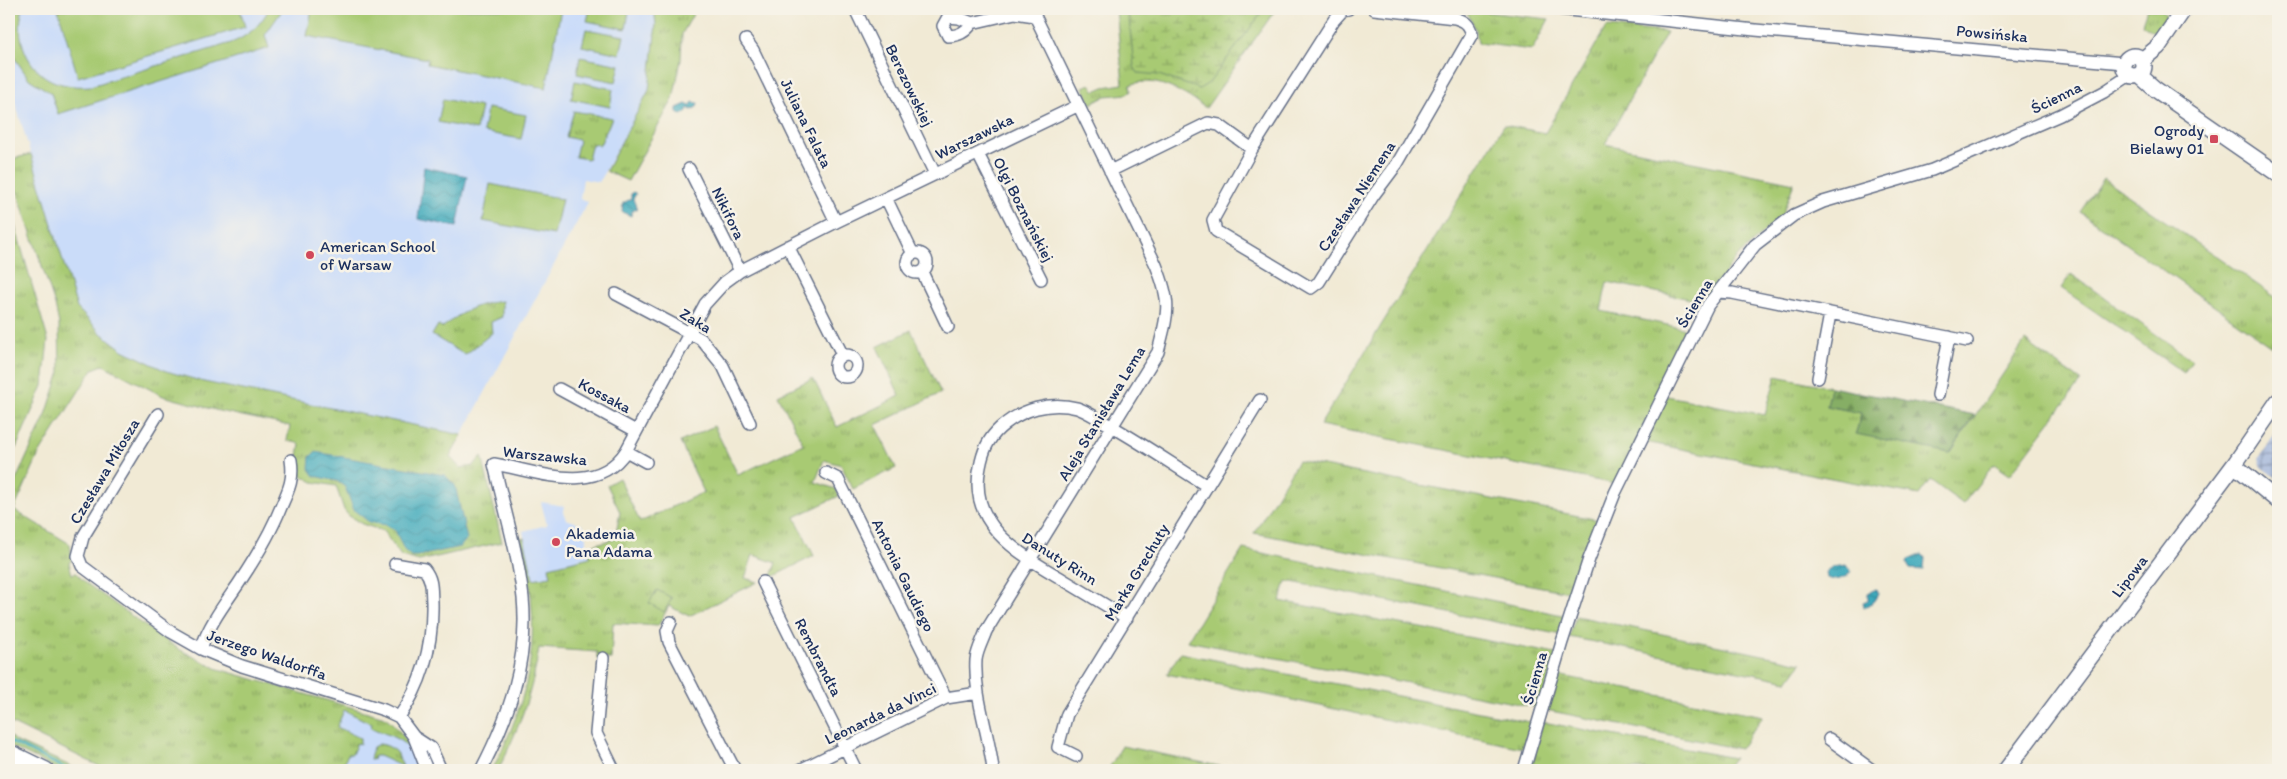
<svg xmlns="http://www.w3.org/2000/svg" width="2287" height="779" viewBox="0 0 2287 779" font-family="Itim,sans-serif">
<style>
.built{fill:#cadcf9}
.industrial{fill:url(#industrial-grid)}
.grass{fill:url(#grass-tufts);stroke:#627c68}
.forest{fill:url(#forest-firs);stroke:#506e62}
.wetland{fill:url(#wetland-marsh);stroke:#627c68}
.pitch{fill:#a8ca73;stroke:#627c68}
.water{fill:url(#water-waves);stroke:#2c6c8c}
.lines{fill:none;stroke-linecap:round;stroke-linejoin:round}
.stream{stroke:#3ca9bb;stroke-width:3}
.street-casing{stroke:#667088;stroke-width:14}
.secondary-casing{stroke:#667088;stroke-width:18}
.street{stroke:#fff;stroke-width:11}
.secondary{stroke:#fff;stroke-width:15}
.poi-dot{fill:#d1495b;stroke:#f7f3e8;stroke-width:2}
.labels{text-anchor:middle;stroke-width:5;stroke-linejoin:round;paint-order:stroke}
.street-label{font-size:16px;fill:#1b2f5e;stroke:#f7f3e8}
.poi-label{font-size:16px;fill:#1b2f5e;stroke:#f7f3e8;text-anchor:start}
</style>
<defs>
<pattern id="industrial-grid" width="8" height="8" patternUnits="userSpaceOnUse" patternTransform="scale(1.25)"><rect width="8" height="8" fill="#b7c5de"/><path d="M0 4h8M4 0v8" fill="none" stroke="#94a0b7"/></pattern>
<pattern id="grass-tufts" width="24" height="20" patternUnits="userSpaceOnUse" patternTransform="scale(1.25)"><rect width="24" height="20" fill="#a8ca73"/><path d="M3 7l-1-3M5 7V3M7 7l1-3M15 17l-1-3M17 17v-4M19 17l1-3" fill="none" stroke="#88a462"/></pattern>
<pattern id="forest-firs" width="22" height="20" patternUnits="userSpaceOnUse" patternTransform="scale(1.25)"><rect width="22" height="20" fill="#86ae65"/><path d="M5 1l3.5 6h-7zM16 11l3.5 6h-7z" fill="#6d8e56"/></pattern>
<pattern id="wetland-marsh" width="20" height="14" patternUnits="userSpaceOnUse" patternTransform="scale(1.25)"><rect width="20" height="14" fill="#a8ca73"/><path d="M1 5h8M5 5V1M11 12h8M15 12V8" fill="none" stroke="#88a462"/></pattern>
<pattern id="water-waves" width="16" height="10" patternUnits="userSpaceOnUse" patternTransform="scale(1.25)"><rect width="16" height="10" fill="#3ca9bb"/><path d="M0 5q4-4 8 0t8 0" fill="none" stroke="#328a9b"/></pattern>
</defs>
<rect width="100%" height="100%" fill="#f7f3e8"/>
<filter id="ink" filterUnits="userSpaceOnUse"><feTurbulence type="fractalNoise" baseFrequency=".02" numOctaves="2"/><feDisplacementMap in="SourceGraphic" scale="10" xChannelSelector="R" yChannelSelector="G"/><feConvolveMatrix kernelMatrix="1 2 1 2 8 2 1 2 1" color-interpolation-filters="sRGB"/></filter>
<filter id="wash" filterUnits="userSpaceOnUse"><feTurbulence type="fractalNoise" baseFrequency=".0096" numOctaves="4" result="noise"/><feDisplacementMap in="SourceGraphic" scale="20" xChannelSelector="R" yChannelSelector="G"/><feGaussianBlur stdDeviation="1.12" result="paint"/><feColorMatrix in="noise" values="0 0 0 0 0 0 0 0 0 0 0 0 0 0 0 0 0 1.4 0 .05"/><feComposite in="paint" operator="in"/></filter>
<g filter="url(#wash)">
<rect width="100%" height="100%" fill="#f1ead5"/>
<path class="built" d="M9,9H654L656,24L649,90L599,182L583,179L580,198L588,202L462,435L204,382L166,371L139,359L123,350L102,334L77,308L9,82Z
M541,502L564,506L563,512L566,519L583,525L590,557L549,567L551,576L533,579L523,531L547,525Z
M344,710L385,717L396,727L412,748L421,770H333L348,732L337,727Z"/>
<path class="industrial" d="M2278,429V479L2262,467L2259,459Z"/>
<path class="grass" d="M654,9H696L682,34L681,60L673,99L628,181L606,171L649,90L656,24Z
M1116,9H1276L1206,108C1186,95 1156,74 1130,85L1131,91L1127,94L1106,96L1091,104L1083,87L1090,84L1095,91L1104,87L1123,84Z
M2147,9H2160L2169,17L2158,32H2154L2142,24Z
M1466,10L1549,19L1532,50L1478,43L1476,30Z
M1606,27L1667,32L1605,144L1794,183L1782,215L1735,259L1705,302L1607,282L1601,311L1691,330L1615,484L1320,425L1504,125L1545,133Z
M574,111L612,118L600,145L592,144L588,159L575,157L579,140L566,137Z
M31,154L77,308L102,334L123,350L166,371L204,382L462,435L450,457L460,468L473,466L482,456L502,542L419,561L401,556L383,531L362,524L349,516L344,510L336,486L313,482L301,475L298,456L300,444L287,440L290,426L219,411L163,396L103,365L93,369L39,454L14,510L70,544L72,559L69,563L72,574L76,573L86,583L158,635L182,651L218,669L385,717C403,731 413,750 421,770C414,766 414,757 410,750C402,738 383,733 371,728L372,724L344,710L337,727L360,738V744L357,743L352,754H348L341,770H107L9,722V495L46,415L60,372L59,324L55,305L9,167V160Z
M2103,178L2278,299V351L2080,212Z
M9,205L48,340L43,386L9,464Z
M2071,274L2192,360L2184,373L2061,288Z
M502,301V317L491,322L492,333L465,355L432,335L438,325L442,328C463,311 475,304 502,301Z
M911,330L941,393L875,425L896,468L853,489L841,465L824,460L815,482L836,489L839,496L795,517L814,556L770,578L776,563L753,555L745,578L758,582L689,616L669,606L658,626L613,623L611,659H597V652L539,648C533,692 518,731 498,770H492C535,688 542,628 521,538H524L533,579L551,576L549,567L590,557L588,546L615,539L620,512L607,485L619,478L640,522L704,492L680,442L714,426L738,475L803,444L778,395L813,378L837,427L900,396L877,347Z
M2025,341L2081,381L2010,475L1994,464L1963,504L1930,480L1919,495L1645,442L1667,396L1765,415L1776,376L1831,387L1827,406L1861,413L1856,433L1950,453Z
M1298,461L1599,520L1574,593L1254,533Z
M1243,549L1567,616L1562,635L1286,581L1280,601L1556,654L1540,708L1187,641Z
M1576,616L1801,663L1788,681L1569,637Z
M1180,653L1535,723L1527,749L1167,674Z
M1557,675L1763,716L1740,749L1546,710Z
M1543,722L1734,758L1725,770H1542L1530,768Z
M9,735L15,741L79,770H59L9,746Z
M379,744C396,746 399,756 404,770H402L401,766L379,756H374L373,760L370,759L373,747Z
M1122,746L1238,770H1108Z"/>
<path class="forest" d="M1831,387L1975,415L1950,453L1856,434L1861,413L1827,406Z"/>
<path class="wetland" d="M1128,9H1260V15L1209,83L1199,89L1159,75L1138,73L1134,67Z"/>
<path class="pitch" d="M10,9H23C14,36 27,71 55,82C67,86 78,87 91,86L231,43C248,36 260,26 269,9H283L265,35L269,48L58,114L51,93L29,79L14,57L9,37Z
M58,9H240L245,27L78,77Z
M312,9H561L546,88L427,64L428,59L307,36Z
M590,9H617L629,11L626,29L587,21Z
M586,29L624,36L620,54L582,46Z
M580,57L620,65L616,82L577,74Z
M575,81L613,89L610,107L571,99Z
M443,99L481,107L476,130L438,122Z
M487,108L526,115L521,139L483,132Z
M490,184L562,199L554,235L483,221Z
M657,590L672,598L664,612L649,603Z"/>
<path class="water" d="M693,102L698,103L697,107L691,110L688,108L686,113L681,115L677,112V108L686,104L690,106Z
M424,167L467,176L457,227L418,219Z
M634,192L636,194L633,199L637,209L632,211L631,216L622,212L623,203L631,199V194Z
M315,452L445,475L455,485L467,539L460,547L418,556H411L404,550L395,530L386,525L369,522L354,510L345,487L337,481L315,476L309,468L310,457Z
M1922,554L1925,558L1924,570L1910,569L1907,564L1908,560Z
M1846,565L1851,571C1847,578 1835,582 1827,578L1826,571L1832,567Z
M1876,589L1878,594C1876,599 1869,608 1864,607L1863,602L1868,600V593Z"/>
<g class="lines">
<path class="stream" d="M9,741L69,770"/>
</g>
</g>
<g filter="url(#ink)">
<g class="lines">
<g class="street-casing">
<path id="street" d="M855,9L935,174
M1348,9L1343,10L1334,20L1252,149L1213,220L1216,231L1311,288L1319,282L1373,196L1397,164L1472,34C1469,24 1465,21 1455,18L1374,9
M1559,9L1755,30L2124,63
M972,23C966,32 959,36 948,36L943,26L948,17L959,18L972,23L1015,13L1035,16
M746,40L753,50L836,222
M978,154L1041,279
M689,169L740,271
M1110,171L1208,123L1219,125L1252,149
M886,198L913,254
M788,246L843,356
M907 263a10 10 0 1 1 20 0a10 10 0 1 1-20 0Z
M922,272L948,327
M1718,292L1732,293L1967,341
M616,294L701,339L723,366L750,423
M835 366a11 11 0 1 1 22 0a11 11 0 1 1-22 0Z
M1818,378L1830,314
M559,389L636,431
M1938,395L1949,337
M158,414L83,537L78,556L82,566L171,632L201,649L242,666L384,710L399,717L414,737L431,748L441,770
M626,451L646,462
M826,473L838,479L946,698
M395,564L424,569C433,580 431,589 432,602C433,644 423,683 399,717
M763,582L856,770
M1127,618C1105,605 1084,592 1062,579C1020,554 967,525 980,467C983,451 988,439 1000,428C1021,409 1050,401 1077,408C1087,411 1096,418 1104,422C1139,441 1173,465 1207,486
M671,622L667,631L669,642L735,770
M201,649C209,624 224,605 239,583C255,559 270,535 281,507C289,489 294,479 291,460
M603,658L596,733L614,770
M414,737L427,770
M1829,739L1872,770
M1076,756L1058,747L1067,714L1260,400
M481,770C509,716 529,660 523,598C518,553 504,508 494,464C538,471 596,497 626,451L705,304L725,282L740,271L836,222L1077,106
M800,770L946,698L978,693
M993,770C989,733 974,697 976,660C977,650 983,640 986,631L1158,352C1168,312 1172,305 1156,265L1035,16L1036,9
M1524,770L1562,642L1589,559L1615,493L1708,305L1755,245L1794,215L1823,202L1932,170L2060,115L2104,92L2130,75"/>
</g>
<g class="secondary-casing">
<path id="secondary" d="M2124 66a10 10 0 1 1 20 0a10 10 0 1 1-20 0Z
M2142,60L2158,47L2184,9
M2139,75L2155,89L2278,174
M2234,465L2278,501
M9,752L46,770
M9,768L14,770
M2006,770L2234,465L2278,401"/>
</g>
<use href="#street" class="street"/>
<use href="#secondary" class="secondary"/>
</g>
</g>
<g class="poi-dot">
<rect x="2209" y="134" width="10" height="10" rx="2.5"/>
<circle cx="310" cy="255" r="5"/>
<circle cx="556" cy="542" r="5"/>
</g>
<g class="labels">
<g class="street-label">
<text transform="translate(1992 33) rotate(5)" y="6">Powsińska</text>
<text transform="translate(910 85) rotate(64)" y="6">Berezowskiej</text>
<text transform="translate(2056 97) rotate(-26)" y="6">Ścienna</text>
<text transform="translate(807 123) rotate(64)" y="6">Juliana Falata</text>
<text transform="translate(974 136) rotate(-26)" y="6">Warszawska</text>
<text transform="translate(1356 196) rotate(-57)" y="6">Czesława Niemena</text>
<text transform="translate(1024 209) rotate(63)" y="6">Olgi Boznańskiej</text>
<text transform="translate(729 213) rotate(64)" y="6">Nikifora</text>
<text transform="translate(1694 303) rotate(-59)" y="6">Ścienna</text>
<text transform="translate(696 320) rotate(31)" y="6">Zaka</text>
<text transform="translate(605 395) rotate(28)" y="6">Kossaka</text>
<text transform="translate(1101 413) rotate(-59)" y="6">Aleja Stanisława Lema</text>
<text transform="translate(545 455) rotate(6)" y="6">Warszawska</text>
<text transform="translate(104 471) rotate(-59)" y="6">Czesława Miłosza</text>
<text transform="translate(1060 558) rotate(32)" y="6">Danuty Rinn</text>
<text transform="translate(1136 572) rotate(-59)" y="6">Marka Grechuty</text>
<text transform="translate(904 575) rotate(64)" y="6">Antonia Gaudiego</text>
<text transform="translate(2129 576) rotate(-53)" y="6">Lipowa</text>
<text transform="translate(267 654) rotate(19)" y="6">Jerzego Waldorffa</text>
<text transform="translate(819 657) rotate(63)" y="6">Rembrandta</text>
<text transform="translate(1534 678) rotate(-74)" y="6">Ścienna</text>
<text transform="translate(880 713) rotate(-26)" y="6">Leonarda da Vinci</text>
</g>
<g class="poi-label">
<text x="2204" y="136" text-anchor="end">Ogrody<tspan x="2204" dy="18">Bielawy 01</tspan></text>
<text x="320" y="252">American School<tspan x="320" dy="18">of Warsaw</tspan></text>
<text x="566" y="539">Akademia<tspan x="566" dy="18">Pana Adama</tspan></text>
</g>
</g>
<rect width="2287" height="779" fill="none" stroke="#f7f3e8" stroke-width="30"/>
</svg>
